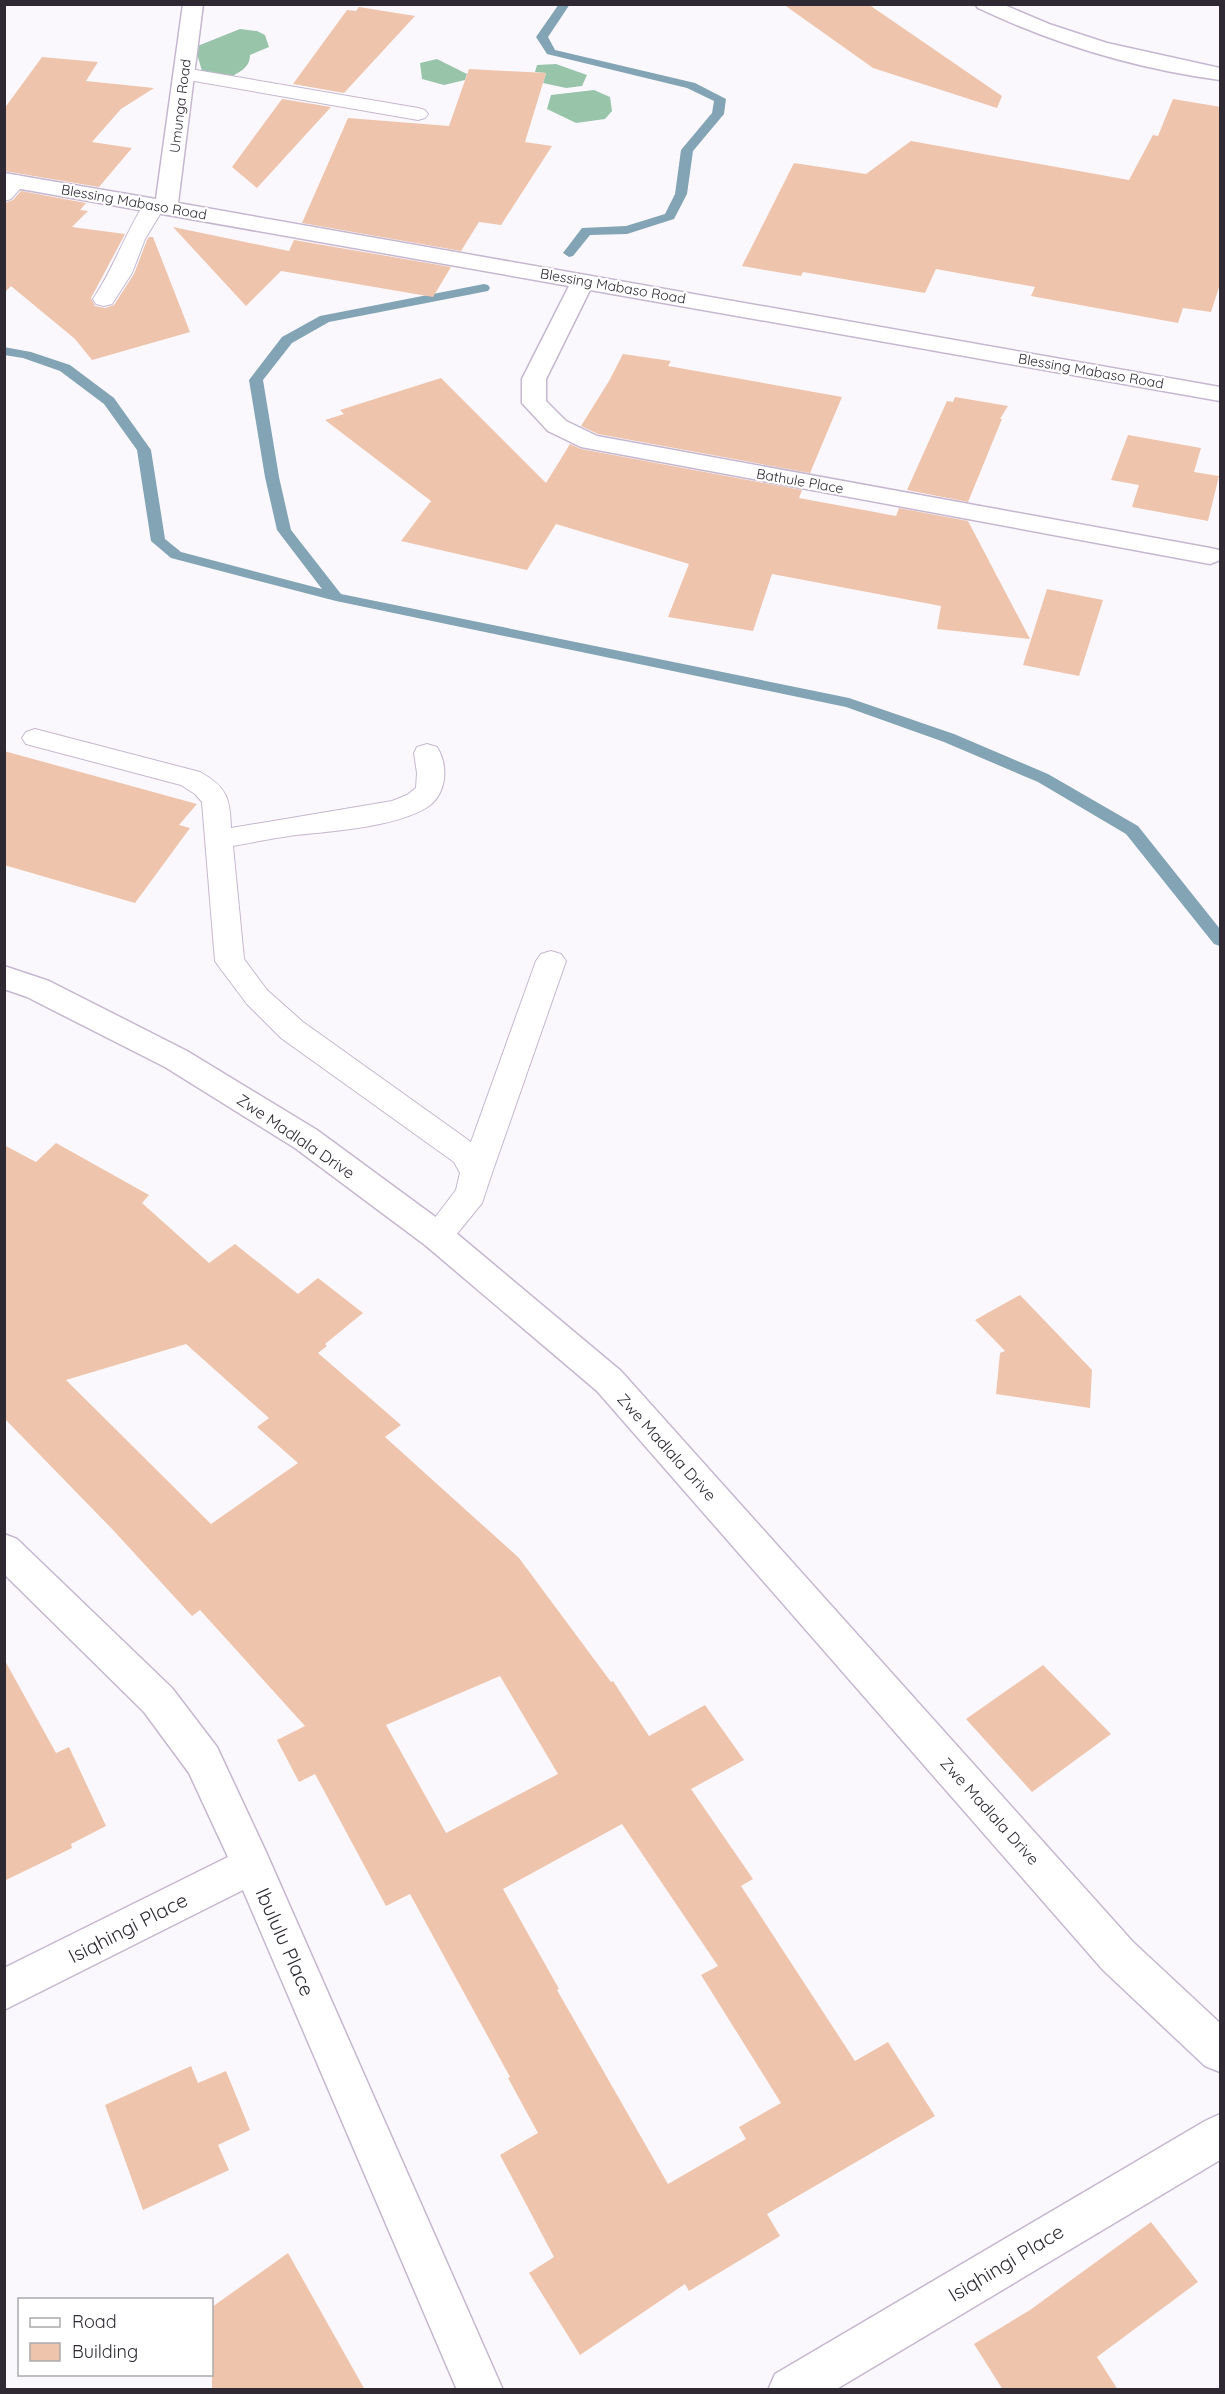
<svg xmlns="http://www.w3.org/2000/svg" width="1225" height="2394" viewBox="0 0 1225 2394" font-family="Quicksand,sans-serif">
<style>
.forest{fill:#98c4aa}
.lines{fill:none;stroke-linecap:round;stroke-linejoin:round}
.stream{fill:#82a4b5;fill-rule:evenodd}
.building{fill:#efc4ac;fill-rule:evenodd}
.lane-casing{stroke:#c5b7cf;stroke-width:2}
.street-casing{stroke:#c5b7cf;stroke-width:3}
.secondary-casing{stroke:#c5b7cf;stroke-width:3}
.lane{fill:#fff;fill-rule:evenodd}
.street{fill:#fff;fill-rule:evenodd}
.secondary{fill:#fff;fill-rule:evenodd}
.labels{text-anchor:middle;stroke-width:4.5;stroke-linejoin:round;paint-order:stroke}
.far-street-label{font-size:14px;fill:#2e2932;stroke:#fff}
.street-label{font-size:16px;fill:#2e2932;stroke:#fff}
.near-street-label{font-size:20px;fill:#2e2932;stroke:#fff}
</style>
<rect width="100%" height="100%" fill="#fbf8fd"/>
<path class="forest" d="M240,29L257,31L265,35L269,47L250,55C250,67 242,70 233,76L202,71L195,47Z
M437,59L467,74L465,80L444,85L422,79L420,63Z
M556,64L587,75L582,86L566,88L543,83L546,73L535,72L537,65Z
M594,90L610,97L612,111L605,119L576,123L547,109L551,95Z"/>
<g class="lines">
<path class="stream" d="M559,4H570L548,37L555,50L695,83L726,99L724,114L693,151L687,194L674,219L627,234L590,235L573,256L569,257L563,253L582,228L626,226L665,214L675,194L681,150L712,113L714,101L687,88L547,54L536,37Z
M484,284L488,285L490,288L488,291L329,322L292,343L263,380L279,477L291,530L341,594L849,698L954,734L1048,774L1138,826L1220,929V946L1214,944L1126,834L1038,782L944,742L846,707L336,601L171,558L151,541L137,450L104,404L60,371L23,358L4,355V347L31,352L70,365L114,398L151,450L165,539L181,552L322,589L277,530L265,477L249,380L282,337L320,316Z"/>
</g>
<path class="building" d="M783,4H868L1002,96L997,108L873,68Z
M359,7L415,16L344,93L293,84L347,10L356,11Z
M42,57L98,62L86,81L154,88L121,109L92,142L132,148L99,187L4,171V109Z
M469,69L546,73L525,142L552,146L501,225L479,222L461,251L302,223L348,118L449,126Z
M282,99L331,107L257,188L232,167Z
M1173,99L1221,107V281L1211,312L1183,308L1178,323L1031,296L1035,287L936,269L925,293L803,272L801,276L742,266L794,163L866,174L911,141L1129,180L1153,135L1158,136Z
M21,191L86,203L80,210L88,211L72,227L125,234L91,298L95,306L105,308L114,305L134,274L147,240L149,237H153L190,332L92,360L75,339L11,286L4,293V203L13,200Z
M173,227L289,251L294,240L451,267L433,297L281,271L246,306Z
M623,354L671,361L668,366L842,397L810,473L598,434L581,426L609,381Z
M441,378L546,483L570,444L581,449L802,490L799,498L896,516L899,508L968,521L1030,639L937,629L941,606L772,574L753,631L668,617L689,564L556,524L527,570L401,541L431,501L325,420L344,414L340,410Z
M955,397L1008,406L1000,419H1002L968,502L907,490L947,401L953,402Z
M1128,435L1201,448L1194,472L1219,476L1208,521L1132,507L1139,485L1111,480Z
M1047,589L1103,600L1079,676L1023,665Z
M4,751L197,804L179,825L190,828L135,903L4,865Z
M56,1143L149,1195L142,1203L209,1263L235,1244L298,1294L318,1278L363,1313L325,1344L327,1346L318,1353L401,1425L385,1437L519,1558L611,1682L613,1681L649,1736L705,1705L744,1760L691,1789L753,1879L741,1886L855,2061L888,2042L935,2116L767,2214L780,2236L689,2291L685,2284L580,2355L529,2273L554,2257L500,2155L538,2133L508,2078L510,2077L410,1894L386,1906L315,1774L299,1782L277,1740L305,1726L200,1610L192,1616L113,1530L4,1418V1145L36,1162ZM186,1344L269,1418L257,1427L298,1463L211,1524L66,1380ZM500,1676L558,1774L446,1833L386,1725ZM622,1824L718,1966L701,1975L781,2103L739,2127L746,2139L668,2184L557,1990L559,1989L503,1889Z
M1020,1295L1092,1370L1090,1408L996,1394L1000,1353L1005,1351L975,1320Z
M4,1659L56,1753L69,1747L106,1826L71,1844L72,1848L4,1881Z
M1043,1665L1111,1734L1032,1792L966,1719Z
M191,2066L198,2083L226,2071L250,2130L218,2145L229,2170L143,2210L105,2105Z
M1151,2222L1198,2282L1097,2357L1118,2390H1003L974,2344L1030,2310Z
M288,2253L365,2390H212V2307Z"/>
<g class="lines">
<g class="lane-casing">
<path id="lane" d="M184,68L418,108L425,110L428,114L425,118L418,120L177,78L174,74L177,70Z
M17,175L24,177L27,181L11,199L4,201V182L10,177Z
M154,200L162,201L165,206L145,239L132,273L112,304L104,306L96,304L93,299C114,268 125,233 146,201Z
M35,729L200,772C227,787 230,798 231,828L392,801L407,795L416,788L417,773L414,753L417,747L427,744L437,747C449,766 447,795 426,808C394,827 334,831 296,835C275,838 254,842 233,846L244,959L267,990L303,1022L471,1142L536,961L541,954L551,951L561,954L566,961L492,1173L482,1203L448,1245L437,1248L426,1245L421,1236L456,1190L460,1173L454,1162L281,1038L247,1004L220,968L215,961L202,802L195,794L181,785L26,744L22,738L26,732Z"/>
</g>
<g class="street-casing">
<path id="street" d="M183,4H203L178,203L1220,387V401L590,290L546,379V401L566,421L597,436L1210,548L1219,550L1220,560L1210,564L581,447L548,431L522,403V379L569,286L4,186V173L156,199Z
M975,4H1002L1049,24L1107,43L1220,68V80C1137,69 1054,44 978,8Z
M4,1534L17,1539L172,1688L217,1747L266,1852L503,2390H457L243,1890L4,2010V1968L228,1857L189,1773L144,1712L4,1574Z
M1220,2114V2160L835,2390H768L775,2374L1205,2121Z"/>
</g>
<g class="secondary-casing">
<path id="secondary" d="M4,966L49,981L187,1051L317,1130L449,1227L621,1371L1133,1942L1220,2023V2072L1205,2066L1103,1970L597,1391L425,1245L295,1148L165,1067L27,997L4,989Z"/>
</g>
<use href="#lane" class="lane"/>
<use href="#street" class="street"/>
<use href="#secondary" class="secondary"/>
</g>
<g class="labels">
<g class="far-street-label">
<text transform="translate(180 106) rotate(-83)" y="5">Umunga Road</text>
<text transform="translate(134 202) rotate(10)" y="5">Blessing Mabaso Road</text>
<text transform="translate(613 286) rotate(10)" y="5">Blessing Mabaso Road</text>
<text transform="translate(1091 371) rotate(10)" y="5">Blessing Mabaso Road</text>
<text transform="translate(800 481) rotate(10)" y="5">Bathule Place</text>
</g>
<g class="street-label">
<text transform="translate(296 1136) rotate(34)" y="6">Zwe Madlala Drive</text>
<text transform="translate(667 1447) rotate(48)" y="6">Zwe Madlala Drive</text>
<text transform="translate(990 1811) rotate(48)" y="6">Zwe Madlala Drive</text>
</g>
<g class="near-street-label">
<text transform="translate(128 1928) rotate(-27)" y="7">Isiqhingi Place</text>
<text transform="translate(285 1942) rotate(66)" y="7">Ibululu Place</text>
<text transform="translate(1006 2263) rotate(-31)" y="7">Isiqhingi Place</text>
</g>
</g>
<rect width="1225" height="2394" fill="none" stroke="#2e2932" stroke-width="12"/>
<rect x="18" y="2298" width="195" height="78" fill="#ffffff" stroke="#aba9ad" stroke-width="1.5"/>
<rect x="30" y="2318" width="30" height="9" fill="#ffffff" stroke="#aba9ad" stroke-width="1.5"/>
<text x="72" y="2328" font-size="18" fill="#2e2932">Road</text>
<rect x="30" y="2343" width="30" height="18" fill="#efc4ac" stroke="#aba9ad" stroke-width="1.5"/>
<text x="72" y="2358" font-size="18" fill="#2e2932">Building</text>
</svg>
